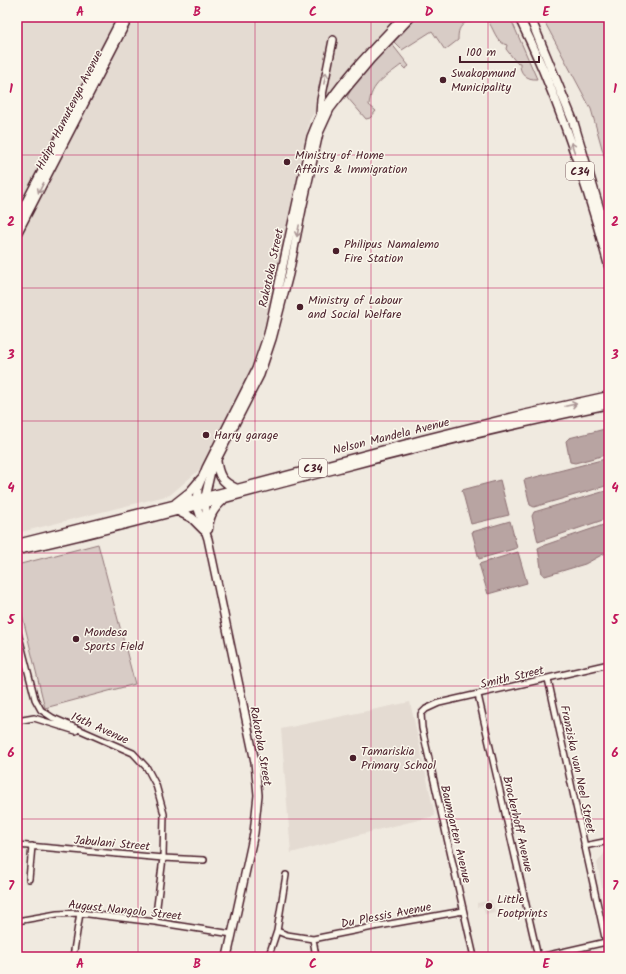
<svg xmlns="http://www.w3.org/2000/svg" width="626" height="974" viewBox="0 0 626 974" font-family="Kalam,sans-serif">
<style>
.built{fill:#e4dbd2}
.green{fill:#d8ccc6;stroke:#917678}
.water{fill:#b8a4a2;stroke:#8c6f72}
.lines{fill:none;stroke-linecap:round;stroke-linejoin:round}
.street-casing{stroke:#4a1f2b;stroke-width:8}
.secondary-casing{stroke:#4a1f2b;stroke-width:10}
.primary-casing{stroke:#4a1f2b;stroke-width:11}
.street{stroke:#fbf7ec;stroke-width:5}
.secondary{stroke:#fbf7ec;stroke-width:7}
.primary{stroke:#fbf7ec;stroke-width:8}
.oneway{stroke:#ab9695}
.grid{fill:none;stroke:#c2185b;stroke-width:1;stroke-opacity:0.55}
.poi-dot{fill:#4a1f2b;stroke:#fbf7ec;stroke-width:1.5}
.labels{text-anchor:middle;stroke-width:3;stroke-linejoin:round;paint-order:stroke}
.shield{fill:#fbf7ec;stroke:#7f6065;stroke-width:1}
.shield-label{font-size:11px;font-weight:bold;fill:#4a1f2b}
.poi-label{font-size:12px;fill:#4a1f2b;stroke:#fbf7ec;text-anchor:start}
.street-label{font-size:12px;fill:#4a1f2b;stroke:#fbf7ec}
.neatline{fill:none;stroke:#c2185b;stroke-width:1.5}
.grid-label{font-size:13px;text-anchor:middle;font-weight:bold;fill:#c2185b}
</style>
<rect width="100%" height="100%" fill="#f0eae0"/>
<filter id="ink" filterUnits="userSpaceOnUse"><feTurbulence type="fractalNoise" baseFrequency=".025" numOctaves="2"/><feDisplacementMap in="SourceGraphic" scale="8" xChannelSelector="R" yChannelSelector="G"/><feConvolveMatrix kernelMatrix="1 2 1 2 8 2 1 2 1" color-interpolation-filters="sRGB"/></filter>
<g filter="url(#ink)">
<path class="built" d="M17,17H395L326,97L310,119L301,157L272,297L254,363L199,470L170,495L17,533Z
M410,702L435,816L381,829L291,853L281,729Z
M609,850V921L597,863L606,851Z
M492,900L495,912L485,914L483,906L477,907V903Z"/>
<path class="green" d="M417,17H510L537,79C527,80 519,73 520,63L516,62L506,49L507,45C489,41 495,7 471,22H466C459,27 458,31 458,40L445,50L432,31L402,50L394,42Z
M542,17H609V173L591,109Z
M391,43L409,66L405,69L401,65C385,78 371,83 369,105L376,111L370,118L366,119L347,97L356,81Z
M98,544L135,684L45,708L17,594V565Z"/>
<path class="water" d="M609,428V454L575,463L570,462L566,441L569,438Z
M609,458V485L534,507L530,505L524,480Z
M500,480L509,515L471,524L462,490Z
M609,490V518L538,542L532,516L534,512Z
M510,521L517,548L479,559L472,532Z
M609,523V551L585,564L545,576L542,574L538,548L542,546Z
M518,552L527,583L488,594L479,564Z"/>
<g class="lines">
<g class="street-casing">
<path id="street" d="M17,629L35,699L41,710L53,718L133,753L147,768L156,785L164,814L163,858L155,922
M548,679L609,956
M478,695L538,957
M17,721L34,718L76,731
M17,845L163,858L204,860
M584,846L609,841
M286,875L277,931L287,935L313,939L373,927L463,911
M29,879L32,846
M17,921L57,914L80,913L155,922L232,934
M313,939L316,957
M269,955L277,931
M73,957L80,913
M474,957L422,728L421,714L426,709L439,703L609,664
M540,957L606,942"/>
</g>
<g class="secondary-casing">
<path id="secondary" d="M320,114L321,100L333,40
M17,219L122,17
M17,234L129,17
M207,524L205,497L211,471L260,375L272,339L289,274L302,209L319,133L330,109L340,96L371,59L411,17
M227,957L254,833L258,795L255,762L233,657L208,539L197,506L198,488L206,468L256,369L268,334L311,137C314,130 317,121 321,114C341,80 376,46 403,17"/>
</g>
<g class="primary-casing">
<path id="primary" d="M519,17C558,96 586,180 609,266
M530,17L573,121L609,241
M216,458C218,475 221,482 237,489
M176,503L190,492L201,479
M178,511L192,518L204,530
M208,529C209,516 213,509 223,500
M17,544L237,489L422,440L523,415L609,396
M17,550C124,527 229,496 335,469C426,445 517,423 609,404"/>
</g>
<use href="#street" class="street"/>
<use href="#secondary" class="secondary"/>
<use href="#primary" class="primary"/>
</g>
<defs><path id="oneway-shaft" d="M-6 0H5M1.5-3L5.5 0L1.5 3" fill="none" stroke-width="1.6" stroke-linecap="round" stroke-linejoin="round"/></defs>
<g class="oneway">
<use href="#oneway-shaft" transform="translate(325 78) rotate(-79)"/>
<use href="#oneway-shaft" transform="translate(573 148) rotate(-109)"/>
<use href="#oneway-shaft" transform="translate(41 188) rotate(117)"/>
<use href="#oneway-shaft" transform="translate(298 231) rotate(101)"/>
<use href="#oneway-shaft" transform="translate(571 405) rotate(-12)"/>
</g>
</g>
<path class="grid" d="M138,17V957M255,17V957M371,17V957M488,17V957M17,155H609M17,288H609M17,421H609M17,553H609M17,686H609M17,819H609"/>
<g class="poi-dot">
<circle cx="443" cy="80" r="4"/>
<circle cx="287" cy="162" r="4"/>
<circle cx="336" cy="251" r="4"/>
<circle cx="300" cy="307" r="4"/>
<circle cx="206" cy="435" r="4"/>
<circle cx="76" cy="639" r="4"/>
<circle cx="353" cy="758" r="4"/>
<circle cx="489" cy="906" r="4"/>
</g>
<g class="labels">
<g class="shield">
<rect x="566" y="162" width="28" height="18" rx="3"/>
<rect x="299" y="459" width="28" height="18" rx="3"/>
</g>
<g class="shield-label">
<text x="580" y="175">C34</text>
<text x="313" y="472">C34</text>
</g>
<g class="poi-label">
<text x="451" y="77">Swakopmund<tspan x="451" dy="14">Municipality</tspan></text>
<text x="295" y="159">Ministry of Home<tspan x="295" dy="14">Affairs &amp; Immigration</tspan></text>
<text x="344" y="248">Philipus Namalemo<tspan x="344" dy="14">Fire Station</tspan></text>
<text x="308" y="304">Ministry of Labour<tspan x="308" dy="14">and Social Welfare</tspan></text>
<text x="214" y="439">Harry garage</text>
<text x="84" y="636">Mondesa<tspan x="84" dy="14">Sports Field</tspan></text>
<text x="361" y="755">Tamariskia<tspan x="361" dy="14">Primary School</tspan></text>
<text x="497" y="903">Little<tspan x="497" dy="14">Footprints</tspan></text>
</g>
<g class="street-label">
<text transform="translate(69 110) rotate(-63)" y="4">Hidipo Hamutenya Avenue</text>
<text transform="translate(271 268) rotate(-78)" y="4">Rakotoka Street</text>
<text transform="translate(391 436) rotate(-14)" y="4">Nelson Mandela Avenue</text>
<text transform="translate(512 677) rotate(-13)" y="4">Smith Street</text>
<text transform="translate(100 728) rotate(24)" y="4">14th Avenue</text>
<text transform="translate(261 746) rotate(80)" y="4">Rakotoka Street</text>
<text transform="translate(578 769) rotate(78)" y="4">Franziska van Neel Street</text>
<text transform="translate(518 824) rotate(77)" y="4">Brockerhoff Avenue</text>
<text transform="translate(456 834) rotate(77)" y="4">Baumgarten Avenue</text>
<text transform="translate(112 843) rotate(5)" y="4">Jabulani Street</text>
<text transform="translate(125 910) rotate(6)" y="4">August Nangolo Street</text>
<text transform="translate(386 915) rotate(-11)" y="4">Du Plessis Avenue</text>
</g>
</g>
<rect width="626" height="974" fill="none" stroke="#fbf7ec" stroke-width="44"/>
<path d="M460 56v6h79v-6" fill="none" stroke="#4a1f2b" stroke-width="2"/>
<text x="466" y="56" font-size="12" fill="#4a1f2b" stroke="#fbf7ec" stroke-width="3" paint-order="stroke">100 m</text>
<rect x="22" y="22" width="582" height="930" class="neatline"/>
<g class="grid-label">
<text x="80" y="16">A</text>
<text x="197" y="16">B</text>
<text x="313" y="16">C</text>
<text x="429" y="16">D</text>
<text x="546" y="16">E</text>
<text x="11" y="93">1</text>
<text x="615" y="93">1</text>
<text x="11" y="226">2</text>
<text x="615" y="226">2</text>
<text x="11" y="359">3</text>
<text x="615" y="359">3</text>
<text x="11" y="492">4</text>
<text x="615" y="492">4</text>
<text x="11" y="624">5</text>
<text x="615" y="624">5</text>
<text x="11" y="757">6</text>
<text x="615" y="757">6</text>
<text x="11" y="890">7</text>
<text x="615" y="890">7</text>
<text x="80" y="968">A</text>
<text x="197" y="968">B</text>
<text x="313" y="968">C</text>
<text x="429" y="968">D</text>
<text x="546" y="968">E</text>
</g>
</svg>
